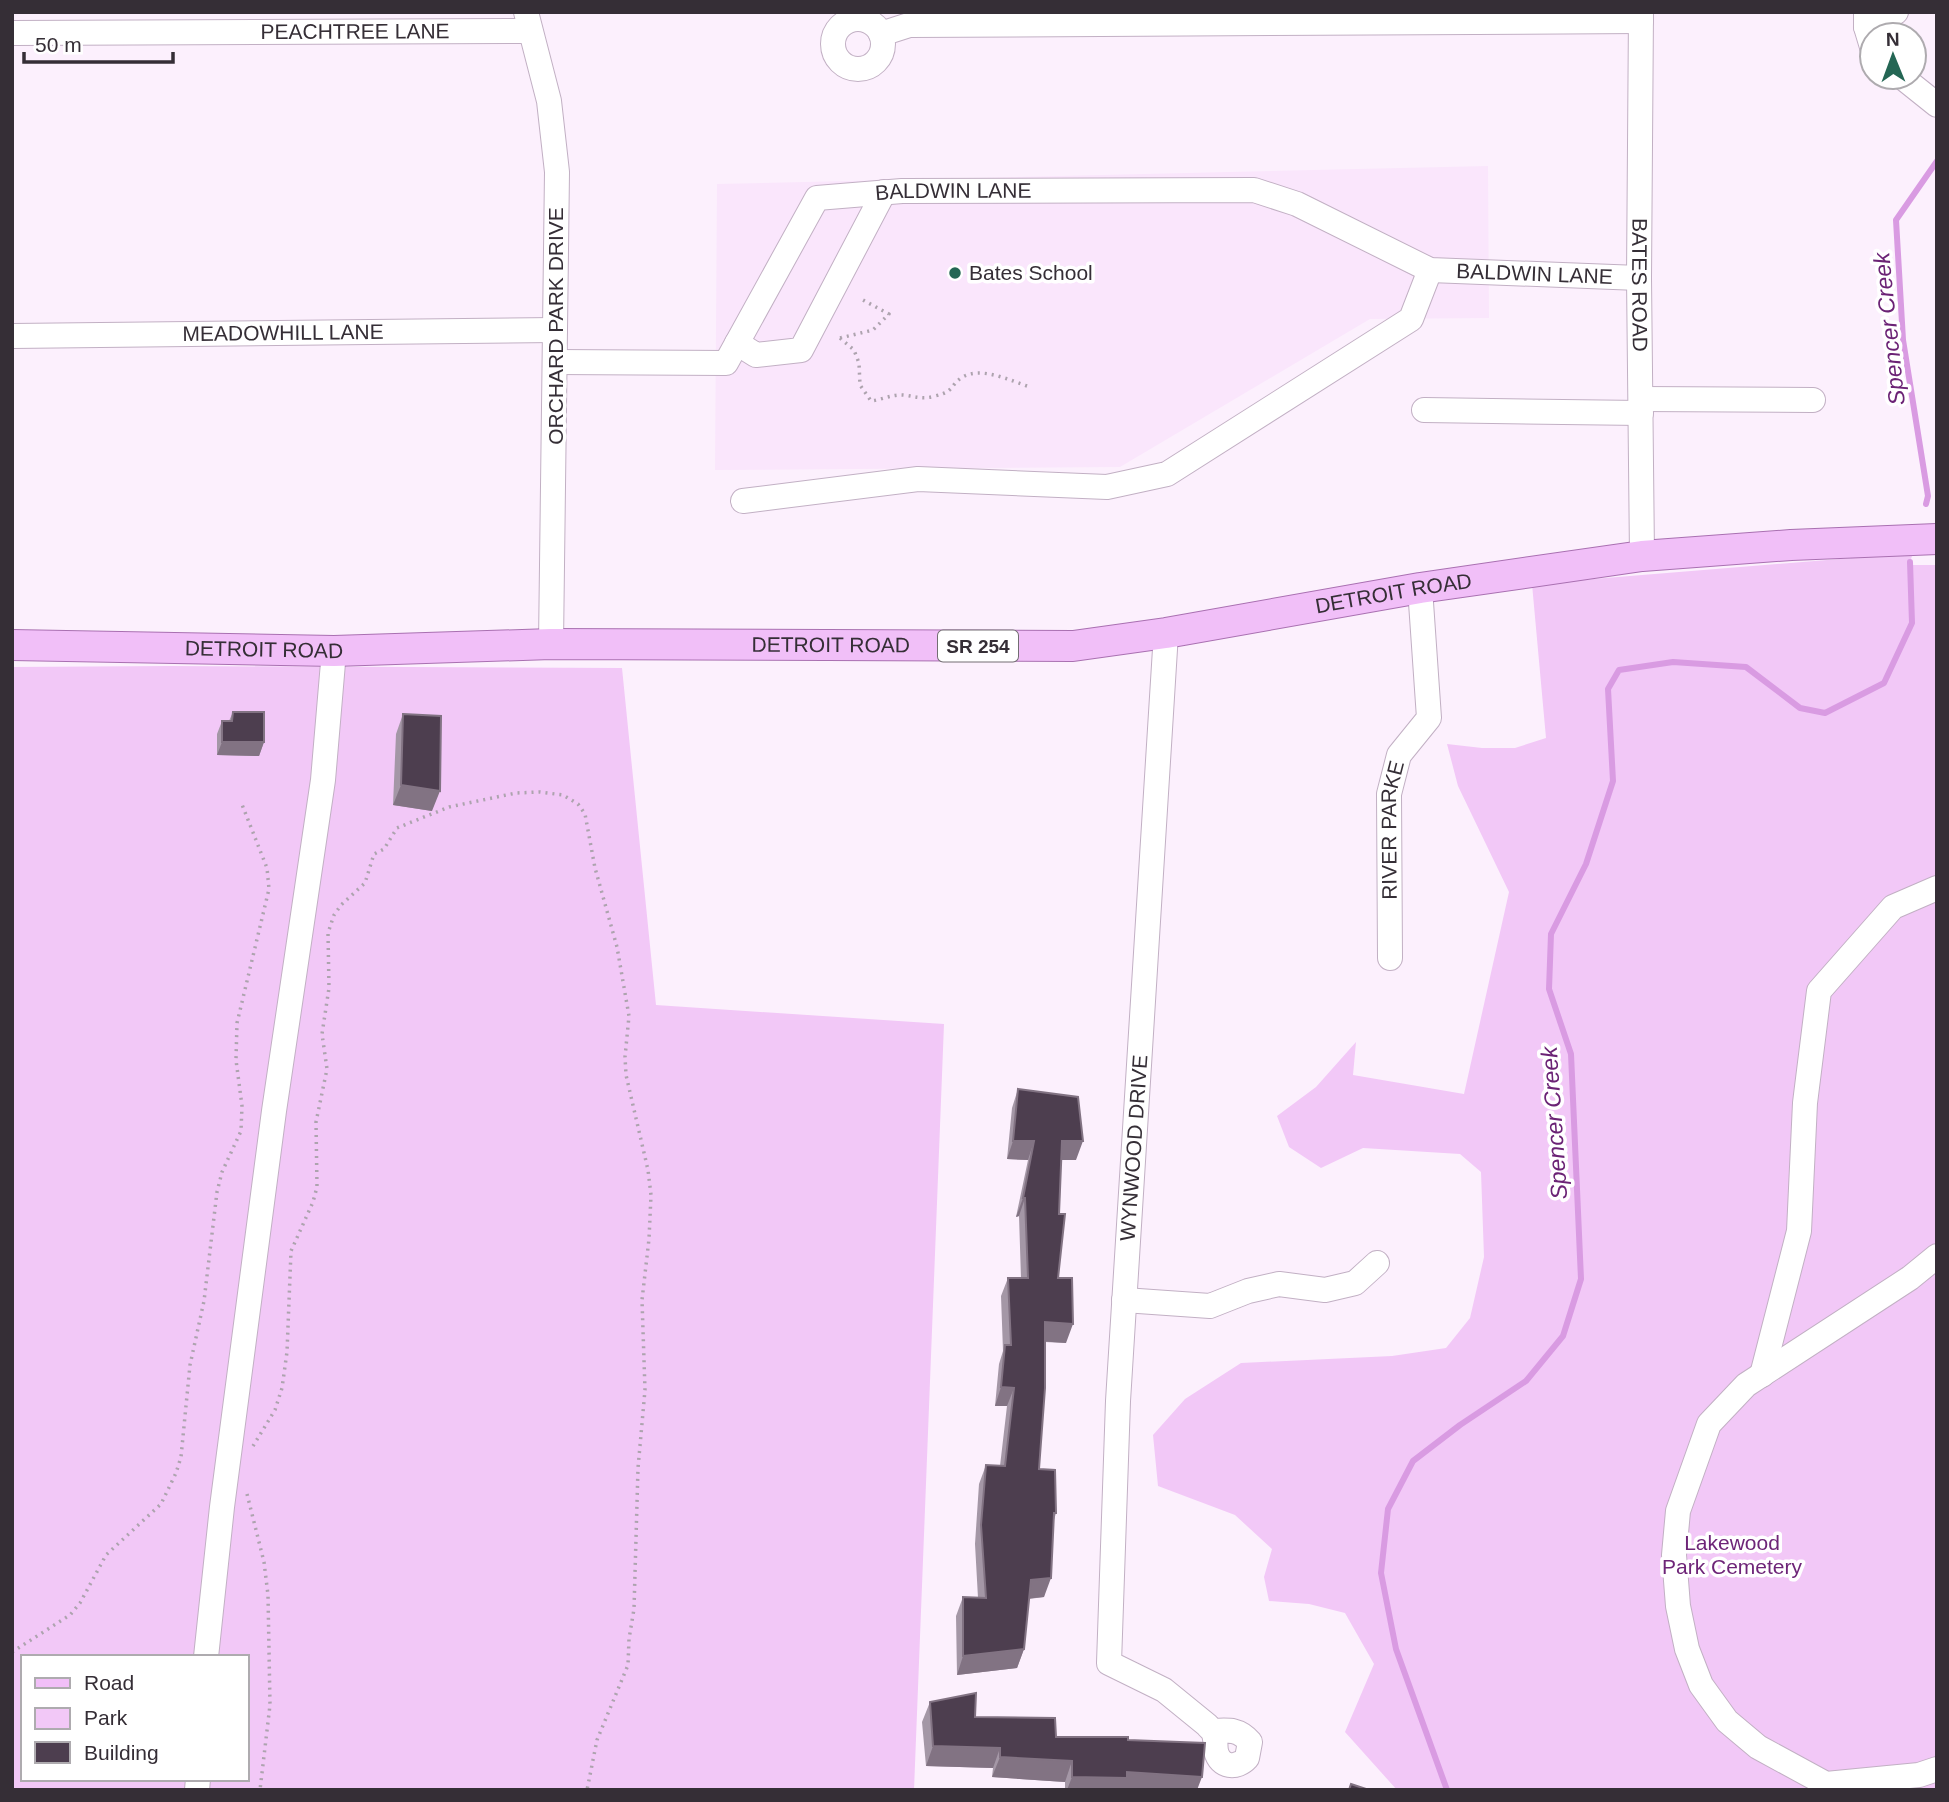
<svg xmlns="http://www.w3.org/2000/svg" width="1949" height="1802" viewBox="0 0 1949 1802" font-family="Helvetica,sans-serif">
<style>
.built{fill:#fae6fc}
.green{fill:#f2c8f7;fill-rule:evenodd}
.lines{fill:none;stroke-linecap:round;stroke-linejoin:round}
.stream{stroke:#d99be2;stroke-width:6}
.minor-casing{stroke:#c2b0c4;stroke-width:26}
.major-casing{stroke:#a970b1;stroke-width:32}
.path{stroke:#ada3ae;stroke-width:3.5;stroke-dasharray:2 5;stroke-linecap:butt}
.minor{stroke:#fff;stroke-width:24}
.major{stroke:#f1bff8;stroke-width:30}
.wall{fill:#a497a6}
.shaded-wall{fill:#827383}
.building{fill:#4d3e4f;stroke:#827383;stroke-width:2}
.poi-dot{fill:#246654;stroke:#fff;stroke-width:2.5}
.labels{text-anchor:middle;stroke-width:7;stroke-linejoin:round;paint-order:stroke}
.shield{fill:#fff;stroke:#726d72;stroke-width:2}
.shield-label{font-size:19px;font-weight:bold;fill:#352e36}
.street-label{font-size:21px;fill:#352e36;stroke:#fff}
.poi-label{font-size:21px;fill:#352e36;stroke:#fff;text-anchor:start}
.park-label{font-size:21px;fill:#6e2578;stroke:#fff}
.water-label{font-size:23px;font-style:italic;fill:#6b2275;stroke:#fff}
</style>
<rect width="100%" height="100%" fill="#fcf0fd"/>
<path class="built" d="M1488,166L1489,318L1370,319L1120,467L715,470L717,184Z"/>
<path class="green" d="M1913,553L1910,562L1912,601L1913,565H1937V1790H1397L1345,1732L1374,1664L1345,1613L1309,1604L1269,1601L1264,1577L1272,1549L1235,1515L1158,1486L1153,1435L1185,1399L1241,1363L1392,1356L1446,1348L1470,1318L1484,1257L1481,1172L1460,1154L1363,1148L1321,1168L1289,1147L1277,1116L1316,1087L1356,1042L1353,1075L1464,1094L1509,892L1458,786L1447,744L1482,748H1515L1546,738L1532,584Z
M170,666L622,668L656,1005L944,1024L914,1790H12V667ZM23,1657H247V1779H23Z"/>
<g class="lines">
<path class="stream" d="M1926,504L1928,496L1903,340L1896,220L1937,161
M1447,1790L1396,1649L1381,1573L1388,1509L1413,1461L1460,1425L1526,1381L1563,1336L1581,1279L1571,1054L1549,989L1551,934L1586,864L1613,781L1608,689L1619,670L1673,662L1746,667L1800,708L1825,713L1884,683L1912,623L1910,562"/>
<g class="minor-casing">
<g id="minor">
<path d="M526,12L549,101L557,172L551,644"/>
<path id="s1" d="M1641,12L1639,278L1642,556"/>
<path d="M1866,12V27L1872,47"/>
<circle cx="858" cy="44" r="25"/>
<path d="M1866,27L1896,12"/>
<path id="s2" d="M12,33L530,31"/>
<path d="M881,34L909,25L1641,21"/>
<path d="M1902,77L1937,105"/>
<path id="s3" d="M12,336L555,330"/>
<path d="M737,343L756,355L801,350L884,192"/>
<path id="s4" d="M556,362L726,363L817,198L902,191L1254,190L1297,204L1430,270L1639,278"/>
<path d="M1641,399L1813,400"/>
<path d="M1424,410L1641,413"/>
<path d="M743,501L918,479L1107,487L1167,474L1411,319L1430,270"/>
<path d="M1166,633L1118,1401L1109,1663L1164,1690L1207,1725C1210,1729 1213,1730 1214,1734C1216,1740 1215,1746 1216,1751C1220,1768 1237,1769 1247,1758L1250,1742C1239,1729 1229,1730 1213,1731"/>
<path id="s5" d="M1390,958L1389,794L1399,755L1429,718L1420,588"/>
<path d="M1937,1256L1910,1278L1746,1385L1709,1424L1678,1511L1674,1555L1678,1606L1687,1649L1701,1685L1727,1721L1758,1747L1826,1784L1919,1775L1937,1769"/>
<path d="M1124,1300L1210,1306L1248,1291L1279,1284L1325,1290L1355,1283L1377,1263"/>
<path d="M1762,1375L1799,1231L1805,1103L1819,991L1893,907L1937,888"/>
<path d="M206,1657L222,1507L274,1111L323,780L334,651"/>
<path d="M197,1790L198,1779"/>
</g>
</g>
<g class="major-casing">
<g id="major">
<path id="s6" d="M12,645L334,651L551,644L1073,646L1166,633L1420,588L1642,556L1791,545L1937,539"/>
</g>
</g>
<path class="path" d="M840,338L854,350L859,363L860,385L871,401C881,400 893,394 903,395C914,396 923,400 935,396C955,391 949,387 961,378C980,365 1011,381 1030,387
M840,338L873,330L889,314L861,299
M253,1446L275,1410L282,1388L287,1352L291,1251L313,1202L317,1187L316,1122L327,1069L322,1034L329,988L328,933L334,915L341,905L365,883L374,854L384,849L397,828L449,807L516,793L540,792L563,795L578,804L585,814L595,868L617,947L629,1016L625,1057L626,1075L648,1170L651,1195L649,1239L642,1300L645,1390L638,1468L634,1609L629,1639L628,1665L597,1740L587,1790
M247,1494L264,1562L268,1595L270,1705L260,1790
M12,1652L70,1615L80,1603L106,1555L161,1504L176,1473L181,1457L190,1365L204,1301L217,1192L222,1172L241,1131L242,1106L236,1060L237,1023L269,889L267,868L241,802"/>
<use href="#minor" class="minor"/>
<use href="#major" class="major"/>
</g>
<path class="wall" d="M233,712L264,742L259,756L217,755V734L222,721H229Z
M403,714L432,811L393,805L396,734Z
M1018,1089L1076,1160H1061L1058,1278L1066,1343L1045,1342L1039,1469L1056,1513L1054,1520L1044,1597L1029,1599L1024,1649L1017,1668L957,1675L956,1616L963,1597L978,1598L975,1544L979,1484L986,1465L1000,1466L1007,1406H995L999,1364L1003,1351L1001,1296L1008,1278H1021L1019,1216L1016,1217L1028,1160L1007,1159L1012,1108Z
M930,1702L975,1717L1056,1737L1128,1740L1197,1790H1065V1782L992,1777L993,1768L926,1766L922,1722Z"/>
<path class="shaded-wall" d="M222,742H264L259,756L217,755Z
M401,785L440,791L432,811L393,805Z
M1013,1141H1034L1028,1160L1007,1159Z
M1062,1141H1083L1076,1160H1055Z
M1023,1198H1025L1019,1216L1016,1217Z
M1045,1322L1073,1324L1066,1343L1038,1341Z
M1001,1387L1014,1388L1007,1406H995Z
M1051,1578L1044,1597L1024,1599L1031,1580Z
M1024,1649L1017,1668L957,1675L963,1656Z
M933,1746L1000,1748L993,1768L926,1766Z
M1000,1757L1072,1761L1065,1782L992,1777Z
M1127,1772L1202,1777L1197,1790H1067L1072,1777Z"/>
<path class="building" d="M233,712H264V742H222V721H232Z
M403,714L441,716L440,791L401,785Z
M1018,1089L1078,1097L1083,1141H1062L1059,1214H1065L1058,1278H1072L1073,1324L1045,1322V1388L1039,1469L1055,1470L1056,1513H1054L1051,1578L1031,1580L1024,1649L963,1656V1597L986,1598L981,1525L986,1465L1005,1466L1014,1388L1001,1387L1005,1345H1011L1008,1278H1028L1025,1198H1023L1034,1141H1013Z
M976,1693L975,1717L1055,1718L1056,1737H1128V1740L1205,1743L1202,1777L1127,1772V1778L1072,1777V1761L1000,1757V1748L933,1746L930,1702Z
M1351,1784L1369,1790H1349Z"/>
<circle class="poi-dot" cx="955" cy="273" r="7"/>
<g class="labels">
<rect class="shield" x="938" y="630.5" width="80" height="31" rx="5"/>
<g class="shield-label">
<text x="978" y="653">SR 254</text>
</g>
<g class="street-label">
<text dy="7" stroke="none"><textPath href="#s2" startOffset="343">PEACHTREE LANE</textPath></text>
<text dy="7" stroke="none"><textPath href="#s4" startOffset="495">BALDWIN LANE</textPath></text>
<text dy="7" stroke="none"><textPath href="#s4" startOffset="1094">BALDWIN LANE</textPath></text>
<text dy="7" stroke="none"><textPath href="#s1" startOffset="273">BATES ROAD</textPath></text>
<text transform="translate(556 326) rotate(-90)" y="7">ORCHARD PARK DRIVE</text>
<text dy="7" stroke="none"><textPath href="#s3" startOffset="271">MEADOWHILL LANE</textPath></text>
<text dy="7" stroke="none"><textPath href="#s6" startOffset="1386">DETROIT ROAD</textPath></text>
<text dy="7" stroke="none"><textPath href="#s6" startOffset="819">DETROIT ROAD</textPath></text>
<text dy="7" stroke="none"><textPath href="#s6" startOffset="252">DETROIT ROAD</textPath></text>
<text dy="7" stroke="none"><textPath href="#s5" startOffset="128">RIVER PARKE</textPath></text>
<text transform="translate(1134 1148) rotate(-86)" y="7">WYNWOOD DRIVE</text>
</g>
<g class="poi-label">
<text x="969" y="280">Bates School</text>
</g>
<g class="park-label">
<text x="1732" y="1550">Lakewood<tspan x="1732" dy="24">Park Cemetery</tspan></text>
</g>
<g class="water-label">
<text transform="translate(1889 329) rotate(-96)" y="8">Spencer Creek</text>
<text transform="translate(1554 1123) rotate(-94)" y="8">Spencer Creek</text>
</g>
</g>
<rect width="1949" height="1802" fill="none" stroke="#352e36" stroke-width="28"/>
<rect x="21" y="1655" width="228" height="126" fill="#ffffff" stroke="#aeabaf" stroke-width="2"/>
<rect x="35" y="1678" width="35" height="10" fill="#f1bff8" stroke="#aeabaf" stroke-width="2"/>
<text x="84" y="1690" font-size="21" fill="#352e36">Road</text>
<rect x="35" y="1708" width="35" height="21" fill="#f2c8f7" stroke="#aeabaf" stroke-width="2"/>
<text x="84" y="1725" font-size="21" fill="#352e36">Park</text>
<rect x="35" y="1742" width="35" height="21" fill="#4d3e4f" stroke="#aeabaf" stroke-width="2"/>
<text x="84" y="1760" font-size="21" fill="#352e36">Building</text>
<g transform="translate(1893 56) rotate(359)"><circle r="33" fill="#ffffff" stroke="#aeabaf" stroke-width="2"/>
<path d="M0-5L12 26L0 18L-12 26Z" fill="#246654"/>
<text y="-10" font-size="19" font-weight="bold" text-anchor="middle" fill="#352e36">N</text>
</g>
<path d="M24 52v10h149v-10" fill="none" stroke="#352e36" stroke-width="3.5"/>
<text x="35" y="52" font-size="21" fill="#352e36" stroke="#ffffff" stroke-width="5" paint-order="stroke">50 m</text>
</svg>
